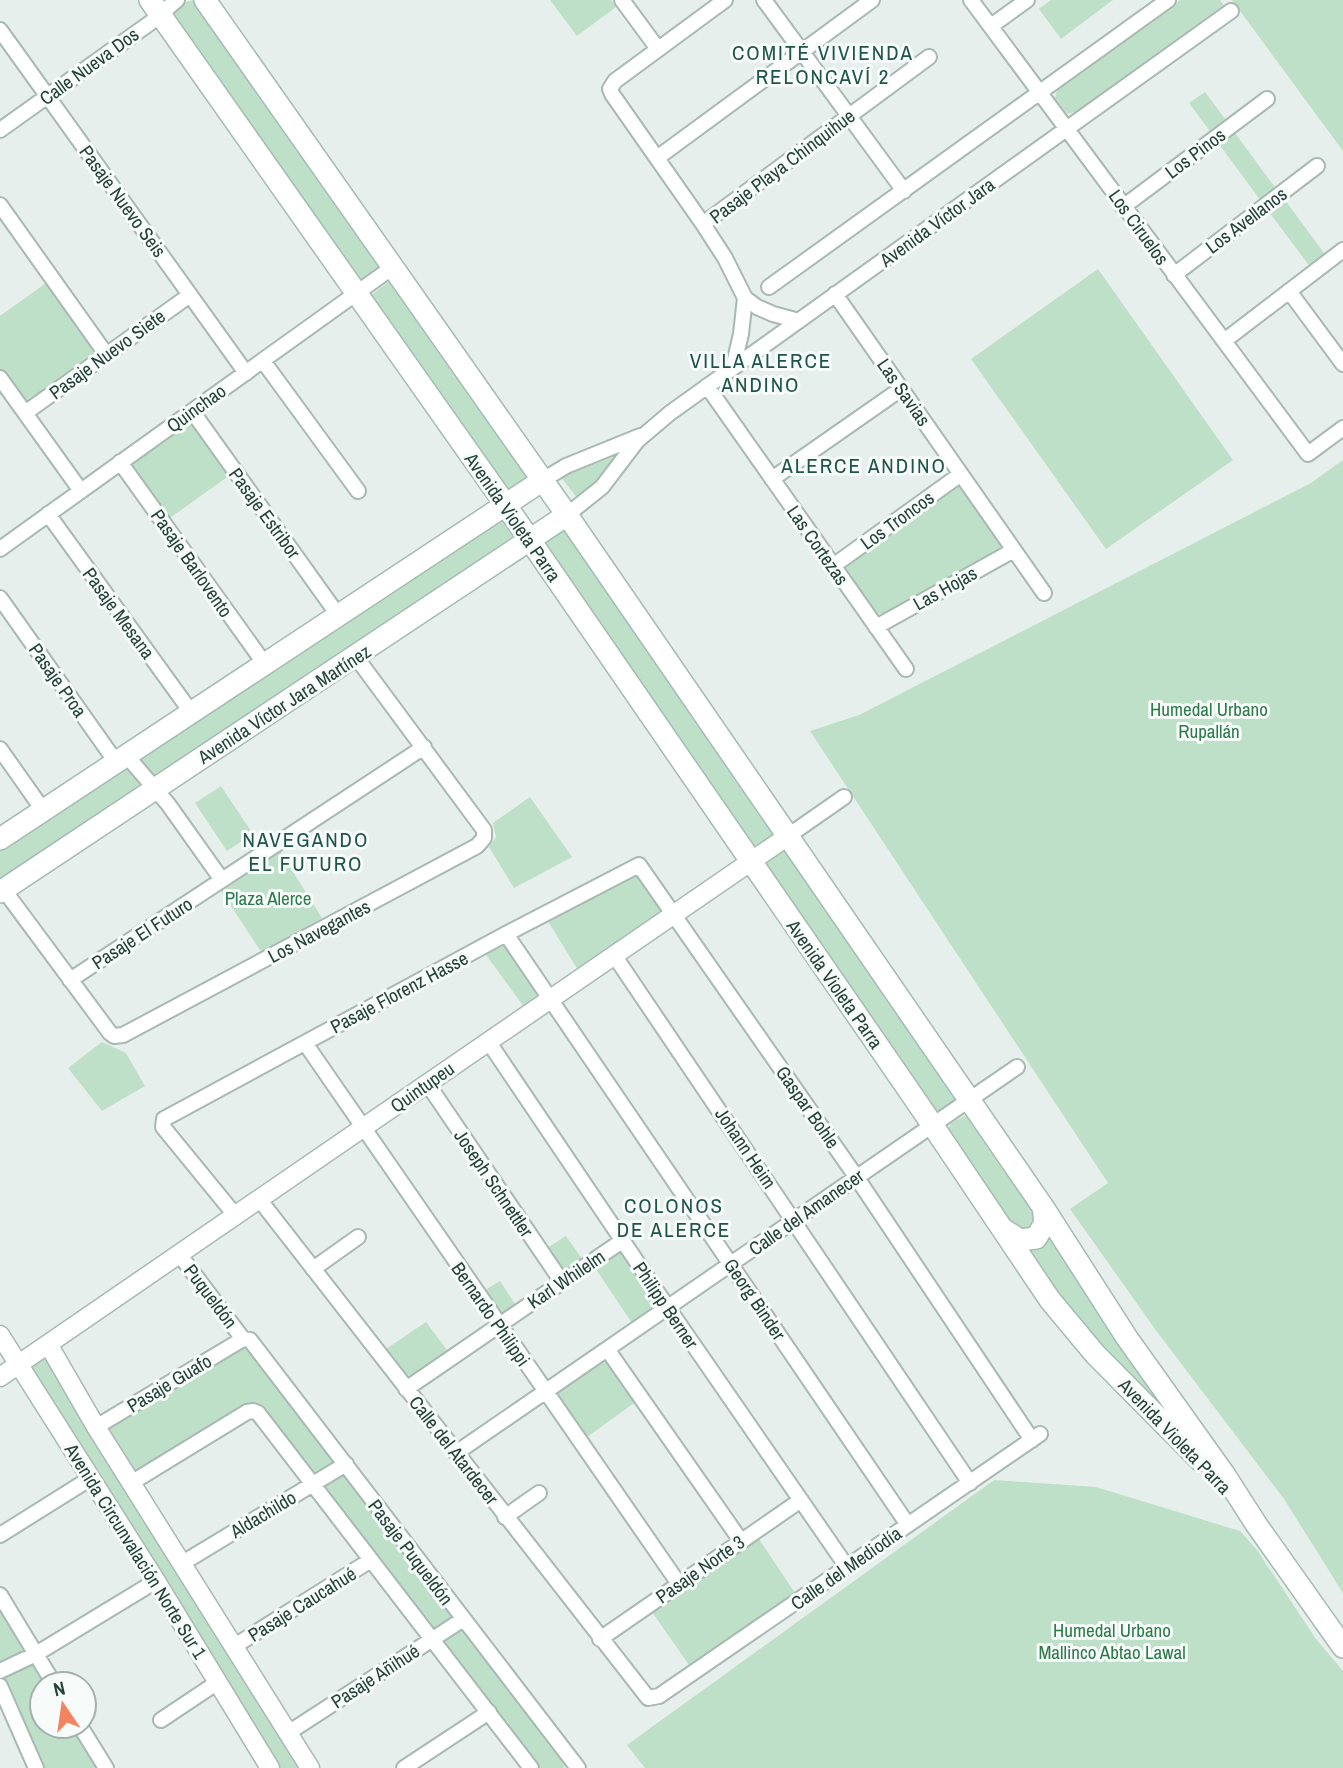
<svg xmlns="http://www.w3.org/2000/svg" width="1343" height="1768" viewBox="0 0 1343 1768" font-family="'Archivo Narrow',sans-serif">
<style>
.green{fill:#bfe0c8}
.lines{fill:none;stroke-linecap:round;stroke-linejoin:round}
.minor-casing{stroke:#a8b8b2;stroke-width:18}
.tertiary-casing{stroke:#a8b8b2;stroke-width:21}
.secondary-casing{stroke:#a4bbb3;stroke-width:24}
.minor{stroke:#fff;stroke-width:14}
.tertiary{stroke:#fff;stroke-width:18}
.secondary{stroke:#fff;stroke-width:21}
.labels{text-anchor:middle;stroke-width:6;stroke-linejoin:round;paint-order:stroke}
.street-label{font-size:19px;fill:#24423a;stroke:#f7fbf9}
.park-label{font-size:19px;fill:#2d7a4b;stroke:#f7fbf9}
.neighbourhood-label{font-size:21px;letter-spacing:2px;fill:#1f5548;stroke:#f7fbf9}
</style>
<rect width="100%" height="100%" fill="#e6efeb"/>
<path class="green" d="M197,0L381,266L363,280L360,281L172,19C173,7 186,0 197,0Z
M550,0H611L616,7L577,36Z
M1051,0H1113L1061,39L1039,9Z
M1180,0H1220L1224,5L1076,112L1067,114L1055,98L1057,90Z
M1232,0H1343V151Z
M1205,92L1228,123L1212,134L1189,103Z
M1235,133L1277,190L1261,201L1219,144Z
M1285,200L1327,257L1311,268L1269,212Z
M1098,269L1233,460L1106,549L971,359Z
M391,280L530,477L508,493L370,296Z
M49,281L98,353L28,403L24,402L0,369V316Z
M190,421H194L233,473L167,520L130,466Z
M616,456L604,475L577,498L561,477Z
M1343,460V1593L1284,1499L1155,1329L1070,1209L1108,1183L810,731L859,715L1311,483Z
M959,483L1004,547L1002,550L885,614L874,613L842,567Z
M502,515L519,539L155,779L138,762V757Z
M565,528L776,834L755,849L544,547V541Z
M123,767L128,768L141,787L0,882V848Z
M221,786L253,834L227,851L195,803Z
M530,797L572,857L514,888L489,847L496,837L493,823Z
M278,848L322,918L262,953L219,888Z
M786,848L959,1100L936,1115L763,863Z
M635,869L667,909L578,970L546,918Z
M502,943L507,944L537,991L536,998L524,1007L484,952Z
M102,1042L126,1053L145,1086L102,1111L68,1068Z
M968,1114L1040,1219L1036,1230L1018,1234L946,1130L953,1122Z
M1049,1233L1161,1402V1407L1087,1337L1024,1248Z
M566,1236L585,1263L568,1273L559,1272L544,1250Z
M622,1250L658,1304L632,1323L593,1265L614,1251Z
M500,1281L517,1307L504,1316L496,1315L482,1292Z
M426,1322L450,1354L416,1377C401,1375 394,1361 386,1349Z
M246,1343L334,1459L333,1463L311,1474L262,1411L135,1473L133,1472L109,1433L111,1425Z
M40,1359H44L51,1365L301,1768H278L33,1369L34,1363Z
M608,1362L637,1401L583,1440L555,1395L600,1363Z
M340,1475H345L456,1616L436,1634L321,1488Z
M994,1480L1096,1487L1240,1531L1257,1550L1316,1639L1343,1671V1768H645L627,1745Z
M757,1536L795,1593L689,1665L650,1609Z
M0,1602L26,1646L25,1651L0,1663Z
M462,1628L467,1630L567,1765L563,1768H536L441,1645L442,1638Z
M34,1663L51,1684H42V1726H77L103,1768H40L2,1680Z"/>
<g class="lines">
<g class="minor-casing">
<path id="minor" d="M622,0L658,49
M725,0L615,81L610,89L612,94L703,224L725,258L745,298L757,307L773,314L799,321
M764,0L904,191
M971,0L1308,454L1343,428
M991,26L1027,0
M0,30L246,373
M0,130L150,23L177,0
M657,158L872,0
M0,205L106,354
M1123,207L1267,99
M703,224L929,57
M1174,275L1317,166
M769,287L1168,0
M1289,291L1343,364
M835,294L1044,593
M1224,341L1343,250
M263,361L358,491
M733,368L741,334L745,298
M0,378L81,491
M707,386L906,669
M192,411L338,615
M25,413L190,295
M120,462L264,663
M772,479L901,389
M543,480L566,466L640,436
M48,514L191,712
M567,515L602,487L637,441L670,413L1231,11
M0,549L393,267
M833,566L961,474
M0,598L116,762
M876,627L1014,550
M0,749L43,810
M126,755L168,804L222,880
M788,836L844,797
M4,890L110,1033L114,1036L123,1035L477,846L484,838V830L356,657
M506,934L908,1525
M614,955L970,1483
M70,980L424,747
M488,1041L668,1308L847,1567
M305,1043L679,1584
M427,1083L562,1282
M259,1199L648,1698L659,1696L1040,1434
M235,1215L163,1127L164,1119L506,934L639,865L857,1178L1032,1440
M179,1254L243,1339
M313,1269L358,1237
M243,1339L250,1340L578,1768
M607,1349L741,1541
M406,1389L622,1241
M96,1427L243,1339
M456,1453L1017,1067
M131,1483L247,1412L253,1411L258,1413L531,1768
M505,1517L539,1493
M0,1535L91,1478
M181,1564L346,1464
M0,1595L54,1684
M600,1639L801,1500
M233,1647L371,1560
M0,1671L36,1654L156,1581
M0,1686L36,1768
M161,1720L218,1682
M80,1726L106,1768
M288,1733L462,1620
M404,1768L489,1712"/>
</g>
<g class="tertiary-casing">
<path id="tertiary" d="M0,1335L156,1581L270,1768
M48,1344L96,1427L310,1768
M0,1377L788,836"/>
</g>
<g class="secondary-casing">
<path id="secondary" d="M150,0L505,504L921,1108L1050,1300L1095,1354L1200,1460
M205,0L567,515L1043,1207L1127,1338L1224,1474L1256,1524L1343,1647
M0,839L543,480
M0,892L567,515
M1004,1230L1020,1240L1036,1238L1045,1223L1043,1207"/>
</g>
<use href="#minor" class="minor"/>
<use href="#tertiary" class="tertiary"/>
<use href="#secondary" class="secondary"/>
</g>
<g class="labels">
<g class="street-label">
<text transform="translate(89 66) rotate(-36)" y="7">Calle Nueva Dos</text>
<text transform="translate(1195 153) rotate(-37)" y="7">Los Pinos</text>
<text transform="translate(782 166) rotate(-37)" y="7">Pasaje Playa Chinquihue</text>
<text transform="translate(123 201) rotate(54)" y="7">Pasaje Nuevo Seis</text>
<text transform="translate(1246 220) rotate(-37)" y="7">Los Avellanos</text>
<text transform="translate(937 222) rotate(-36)" y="7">Avenida Víctor Jara</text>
<text transform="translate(1139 227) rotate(54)" y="7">Los Ciruelos</text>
<text transform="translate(107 354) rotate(-36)" y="7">Pasaje Nuevo Siete</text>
<text transform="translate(904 392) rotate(55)" y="7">Las Savias</text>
<text transform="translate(196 408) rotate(-36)" y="7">Quinchao</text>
<text transform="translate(265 513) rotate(54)" y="7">Pasaje Estribor</text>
<text transform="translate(513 517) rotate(55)" y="7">Avenida Violeta Parra</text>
<text transform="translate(897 520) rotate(-36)" y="7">Los Troncos</text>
<text transform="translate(818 545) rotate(55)" y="7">Las Cortezas</text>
<text transform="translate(192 563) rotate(55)" y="7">Pasaje Barlovento</text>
<text transform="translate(945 588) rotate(-29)" y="7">Las Hojas</text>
<text transform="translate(119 613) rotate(54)" y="7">Pasaje Mesana</text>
<text transform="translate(58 680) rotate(55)" y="7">Pasaje Proa</text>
<text transform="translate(284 704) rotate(-33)" y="7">Avenida Víctor Jara Martínez</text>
<text transform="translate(319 931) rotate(-28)" y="7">Los Navegantes</text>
<text transform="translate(142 933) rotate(-33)" y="7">Pasaje El Futuro</text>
<text transform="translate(835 984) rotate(55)" y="7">Avenida Violeta Parra</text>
<text transform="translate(399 992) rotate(-28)" y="7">Pasaje Florenz Hasse</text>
<text transform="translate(422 1087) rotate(-35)" y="7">Quintupeu</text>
<text transform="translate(808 1107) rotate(55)" y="7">Gaspar Bohle</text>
<text transform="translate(746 1148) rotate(56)" y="7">Johann Heim</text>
<text transform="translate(494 1183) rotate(56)" y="7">Joseph Schnettler</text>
<text transform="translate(806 1212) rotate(-35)" y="7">Calle del Amanecer</text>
<text transform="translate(566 1279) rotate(-34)" y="7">Karl Whilelm</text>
<text transform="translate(211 1296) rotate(53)" y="7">Puqueldón</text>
<text transform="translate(755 1299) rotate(56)" y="7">Georg Binder</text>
<text transform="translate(666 1305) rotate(56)" y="7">Philipp Berner</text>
<text transform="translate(491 1314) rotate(55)" y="7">Bernardo Philippi</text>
<text transform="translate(169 1383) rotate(-31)" y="7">Pasaje Guafo</text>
<text transform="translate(1175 1436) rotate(46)" y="7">Avenida Violeta Parra</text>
<text transform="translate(454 1450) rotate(52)" y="7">Calle del Atardecer</text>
<text transform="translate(263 1514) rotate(-31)" y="7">Aldachildo</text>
<text transform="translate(136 1551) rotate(58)" y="7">Avenida Circunvalación Norte Sur 1</text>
<text transform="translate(411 1552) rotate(53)" y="7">Pasaje Puqueldón</text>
<text transform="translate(846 1568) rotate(-35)" y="7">Calle del Mediodía</text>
<text transform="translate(700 1569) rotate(-35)" y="7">Pasaje Norte 3</text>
<text transform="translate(302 1604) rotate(-32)" y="7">Pasaje Caucahué</text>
<text transform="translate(375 1676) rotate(-33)" y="7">Pasaje Añihué</text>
</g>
<g class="park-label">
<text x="1209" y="716">Humedal Urbano<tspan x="1209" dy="22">Rupallán</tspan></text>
<text x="268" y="905">Plaza Alerce</text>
<text x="1112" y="1637">Humedal Urbano<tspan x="1112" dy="22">Mallinco Abtao Lawal</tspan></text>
</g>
<g class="neighbourhood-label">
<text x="823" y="60">COMITÉ VIVIENDA<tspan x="823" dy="24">RELONCAVÍ 2</tspan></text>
<text x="761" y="368">VILLA ALERCE<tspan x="761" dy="24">ANDINO</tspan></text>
<text x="864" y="473">ALERCE ANDINO</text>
<text x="306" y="847">NAVEGANDO<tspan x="306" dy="24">EL FUTURO</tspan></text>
<text x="674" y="1213">COLONOS<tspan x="674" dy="24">DE ALERCE</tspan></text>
</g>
</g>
<g transform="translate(63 1705) rotate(347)"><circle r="33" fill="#f7fbf9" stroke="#a3b1ad" stroke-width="2"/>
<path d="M0-5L12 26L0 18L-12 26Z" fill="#f4845f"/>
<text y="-10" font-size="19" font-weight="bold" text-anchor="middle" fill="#24423a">N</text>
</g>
</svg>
